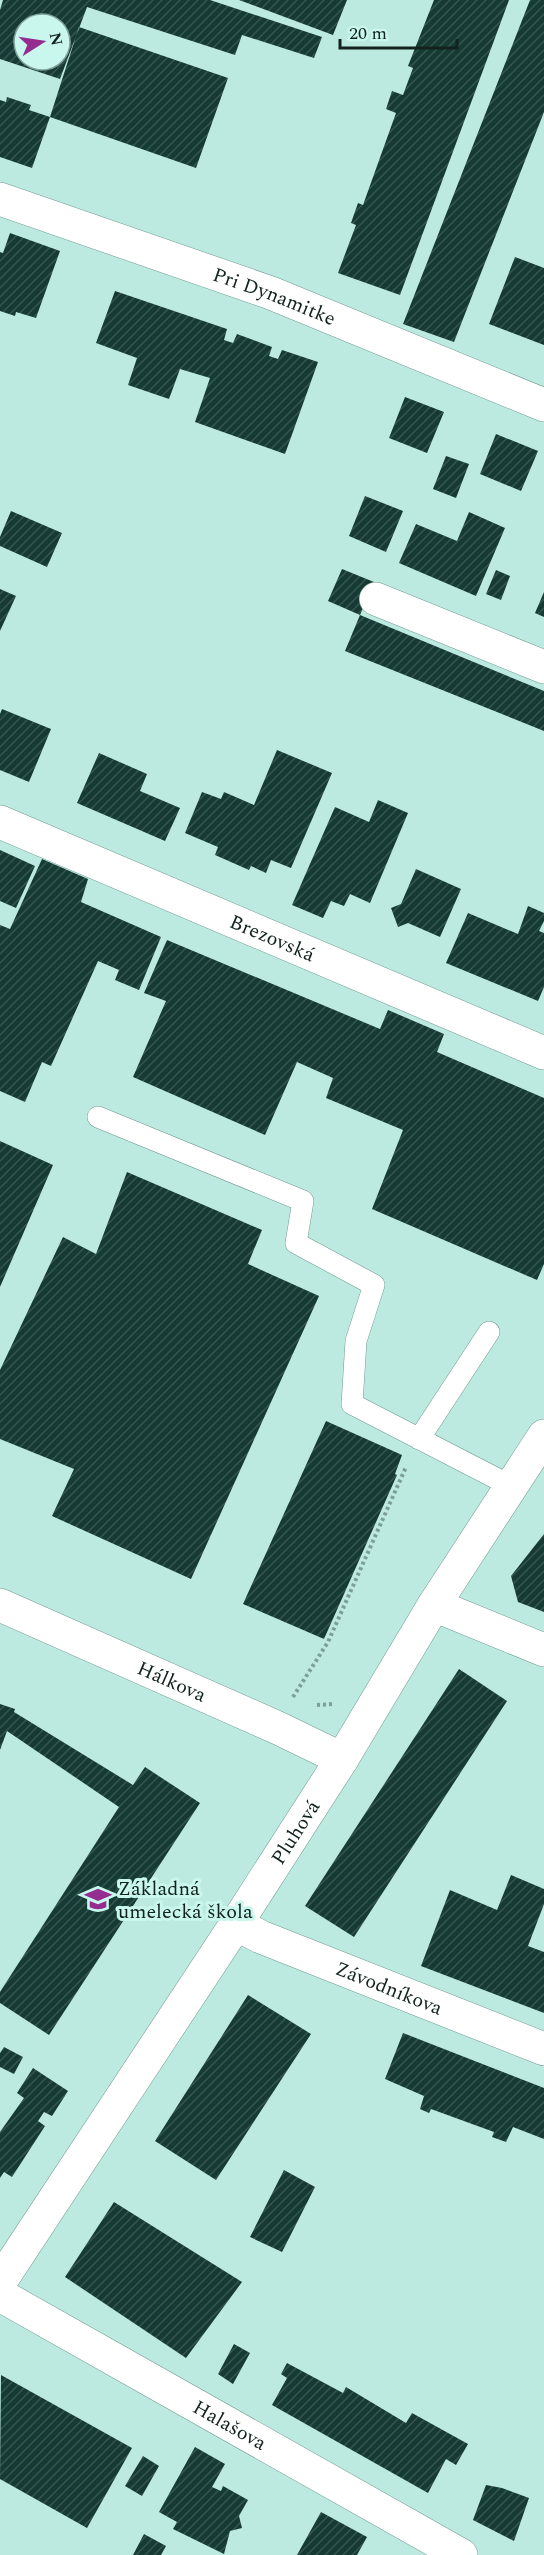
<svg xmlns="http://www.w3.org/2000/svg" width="544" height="2555" viewBox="0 0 544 2555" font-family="Spectral,serif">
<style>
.building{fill:url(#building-hatch);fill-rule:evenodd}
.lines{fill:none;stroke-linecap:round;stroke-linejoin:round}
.lane-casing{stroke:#709b92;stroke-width:22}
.street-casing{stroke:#709b92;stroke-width:34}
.path{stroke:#7d9f97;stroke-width:4;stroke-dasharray:3 3;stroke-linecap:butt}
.lane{stroke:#fff;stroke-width:21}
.street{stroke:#fff;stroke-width:33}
.labels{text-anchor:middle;stroke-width:6;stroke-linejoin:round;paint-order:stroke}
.street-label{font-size:20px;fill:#12231f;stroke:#caf7ed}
.poi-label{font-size:20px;fill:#12231f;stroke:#caf7ed;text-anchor:start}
</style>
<defs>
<pattern id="building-hatch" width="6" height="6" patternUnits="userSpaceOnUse" patternTransform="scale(1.5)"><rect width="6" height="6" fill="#163b34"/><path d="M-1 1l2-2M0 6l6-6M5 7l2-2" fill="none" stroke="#36554f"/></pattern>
</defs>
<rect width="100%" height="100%" fill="#bdeae0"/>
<path class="building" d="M3,0H210L322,37L314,58L242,35L235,55L87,7L60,79L0,59V10ZM24,24H60V60H24Z
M239,0H347L333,35Z
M434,0H509L400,295L338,273L356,225L351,223L358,203L363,205L396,113L386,109L392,91L403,95L413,68L408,66Z
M530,0H544V112L454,342L403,324Z
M79,27L228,78L196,168L50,117Z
M7,97L31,105L29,110L50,117L32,168L0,157V100L6,102Z
M10,233L60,251L36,318L16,312L15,316L0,311V252L3,253Z
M515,257L544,268V345L489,324Z
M115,291L227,329L224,340L233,343L237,334L272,347L269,356L278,359L282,350L318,362L285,454L195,422L210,378L180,369L169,399L128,385L137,358L96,343Z
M405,397L444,412L427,453L389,438Z
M496,434L538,451L521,491L480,474Z
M446,456L469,464L456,498L433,489Z
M365,496L403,511L386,552L349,536Z
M11,511L62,533L47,567L0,546V537Z
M469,512L505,528L476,596L399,563L416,524L457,541Z
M342,569L374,582L360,615L328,601Z
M496,570L510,576L501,600L486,594Z
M0,589L16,596L0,631Z
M544,592V617L535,613Z
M360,615L544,691V731L345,651Z
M2,709L51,729L29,782L0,770V714Z
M277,750L332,773L291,868L271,860L266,873L251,866L249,870L215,855L218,847L185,833L202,792L221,799L224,792L254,805Z
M99,753L147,774L140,791L180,808L165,841L77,803Z
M378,800L408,813L370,903L350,894L344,906L331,901L323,918L292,905L335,807L369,822Z
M0,850L35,866L16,908L0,901Z
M42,859L88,879L81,902L161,937L139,990L115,980L119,970L98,961L51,1066L42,1062L25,1102L0,1091V925L10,929Z
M416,869L461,889L440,937L408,923L398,927L391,908L401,904Z
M528,906L544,913V921L539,931L544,933V987L538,1001L446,963L468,913L518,934Z
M167,940L380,1029L388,1010L444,1034L437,1052L544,1098V1264L537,1280L372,1209L403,1130L326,1098L333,1078L297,1062L265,1135L133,1077L166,1001L144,993Z
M0,1141L53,1165L0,1287Z
M127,1172L262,1230L248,1264L319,1296L191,1579L52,1516L74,1469L0,1439V1370L63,1237L96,1254Z
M326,1421L402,1455L395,1474L397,1475L324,1639L243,1604Z
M544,1534V1612L518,1602L511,1576Z
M459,1669L507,1701L354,1937L305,1906Z
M0,1704L15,1709L14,1712L133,1785L145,1767L200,1803L49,2035L0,2003V1992L119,1807L7,1731L0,1750Z
M511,1875L544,1889V1904L528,1946L544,1952V2013L421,1966L450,1890L497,1910Z
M248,1995L311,2034L216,2180L155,2141Z
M403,2033L544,2088V2139L513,2127L506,2142L492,2137L494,2132L431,2109L429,2113L420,2109L424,2096L385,2079Z
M4,2047L23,2057L14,2074L0,2067V2053Z
M33,2068L68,2091L52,2116L44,2112L38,2121L45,2126L12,2177L4,2172L0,2178V2132L24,2098L17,2093Z
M284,2170L315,2187L282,2252L250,2237Z
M114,2202L242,2282L186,2358L65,2277Z
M234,2344L250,2353L233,2384L218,2374Z
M287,2363L343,2393L346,2387L406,2423L412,2413L468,2444L456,2465L446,2459L428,2493L272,2405L287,2378L281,2374Z
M1,2375L132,2448L87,2528L0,2479Z
M195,2447L225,2464L212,2487L221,2491L223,2486L248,2500L239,2516L242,2528L230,2531L224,2554L173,2529L177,2522L159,2512Z
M143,2456L159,2466L142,2496L125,2486Z
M486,2485L502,2488L529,2498L514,2541L473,2520Z
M321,2512L367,2537L357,2555H297Z
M144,2534L166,2546L161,2555H133Z"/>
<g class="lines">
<g class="lane-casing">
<path id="lane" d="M98,1117L303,1201L296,1243L374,1285L356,1341L352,1404L511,1486
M419,1439L489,1332"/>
</g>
<g class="street-casing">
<g id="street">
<path id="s1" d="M0,199L271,293L544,405"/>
<path d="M376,599L544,667"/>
<path id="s2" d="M0,822L544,1053"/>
<path id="s3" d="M0,1605L278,1728L342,1759"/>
<path d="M434,1605L544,1650"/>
<path id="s4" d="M236,1924L261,1937L544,2049"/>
<path id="s5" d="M0,2282L236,1924L342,1759L434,1605L544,1436"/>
<path id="s6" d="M0,2295L461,2555"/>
</g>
</g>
<path class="path" d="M293,1697L328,1642L406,1467
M317,1705L334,1704"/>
<use href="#lane" class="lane"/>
<use href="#street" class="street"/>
</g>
<defs>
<g id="school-bare" transform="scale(2.07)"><path d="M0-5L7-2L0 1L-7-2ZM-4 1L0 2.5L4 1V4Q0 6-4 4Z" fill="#952d90" stroke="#caf7ed" stroke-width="2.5" paint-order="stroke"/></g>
</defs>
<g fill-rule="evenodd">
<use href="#school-bare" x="98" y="1899"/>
</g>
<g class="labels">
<g class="street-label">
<text dy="7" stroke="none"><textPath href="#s1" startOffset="291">Pri Dynamitke</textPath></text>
<text dy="7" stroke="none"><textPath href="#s2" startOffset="296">Brezovská</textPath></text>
<text dy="7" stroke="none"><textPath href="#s3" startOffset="188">Hálkova</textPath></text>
<text dy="7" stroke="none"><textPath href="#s5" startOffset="538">Pluhová</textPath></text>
<text dy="7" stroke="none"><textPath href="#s4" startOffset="166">Závodníkova</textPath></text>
<text dy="7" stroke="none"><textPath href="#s6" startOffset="264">Halašova</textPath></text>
</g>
<g class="poi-label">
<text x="118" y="1895">Základná<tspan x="118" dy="23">umelecká škola</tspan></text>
</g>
</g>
<g transform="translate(42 42) rotate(78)"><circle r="28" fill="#caf7ed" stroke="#80a29b" stroke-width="1.5"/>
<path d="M0-4.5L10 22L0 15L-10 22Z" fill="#952d90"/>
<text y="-9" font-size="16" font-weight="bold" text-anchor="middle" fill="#12231f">N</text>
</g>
<path d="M340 39v9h117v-9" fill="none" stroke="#12231f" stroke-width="3"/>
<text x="349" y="39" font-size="18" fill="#12231f" stroke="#caf7ed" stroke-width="4.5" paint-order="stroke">20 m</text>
</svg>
